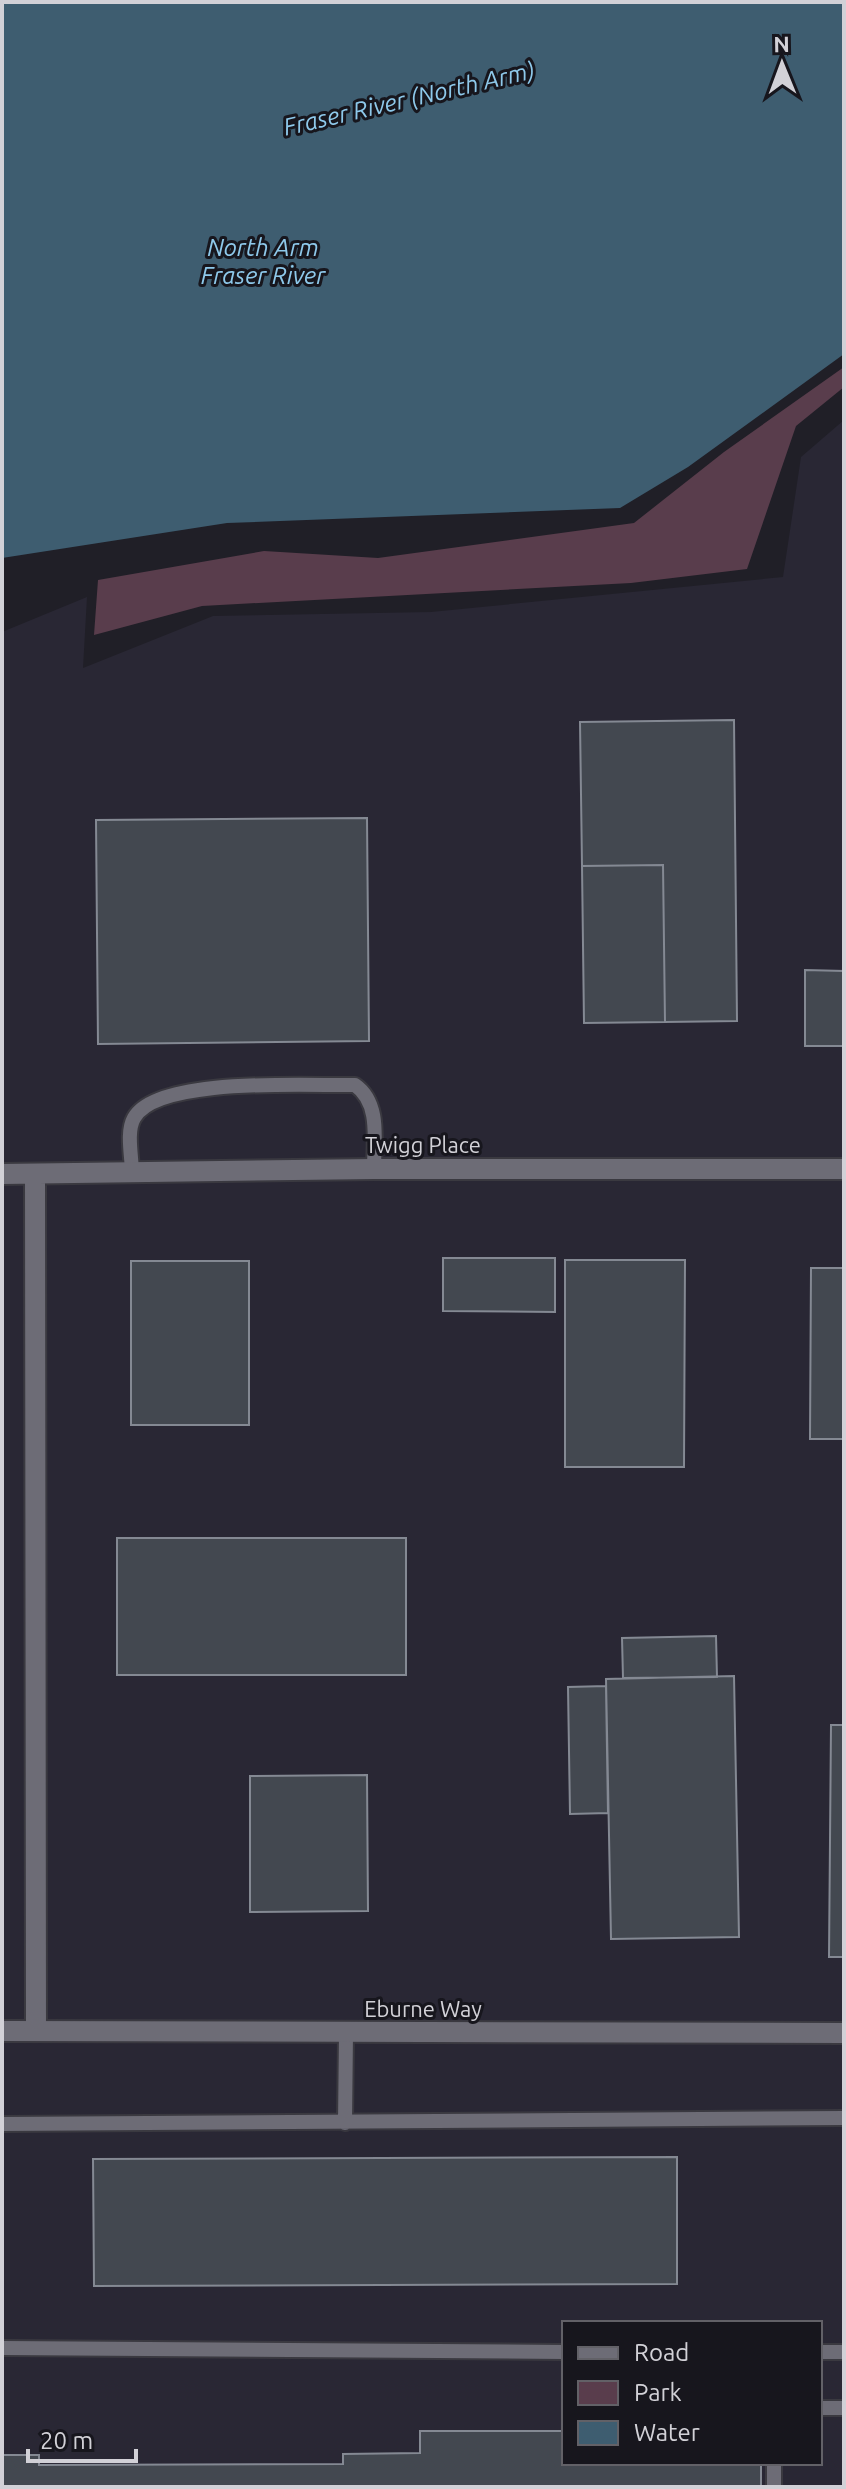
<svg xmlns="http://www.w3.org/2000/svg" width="846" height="2489" viewBox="0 0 846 2489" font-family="Ubuntu,sans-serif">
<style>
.built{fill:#292734;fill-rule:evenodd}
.green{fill:#593d4c}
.water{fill:#3e5d70}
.building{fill:#434850;stroke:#848993;stroke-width:2}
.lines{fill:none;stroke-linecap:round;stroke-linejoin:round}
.lane-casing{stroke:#3a3940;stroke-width:18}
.street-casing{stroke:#3a3940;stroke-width:24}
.lane{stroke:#6d6c76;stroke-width:14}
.street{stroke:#6d6c76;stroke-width:20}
.labels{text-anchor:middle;stroke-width:6;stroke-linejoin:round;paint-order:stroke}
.street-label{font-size:22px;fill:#d2d1d7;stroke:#17161d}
.water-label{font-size:24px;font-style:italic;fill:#8ec9eb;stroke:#17161d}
</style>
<rect width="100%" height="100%" fill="#201f27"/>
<path class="built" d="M844,420V2487H2V632L87,597L83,668L213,616L431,612L783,577L801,457ZM564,2323H820V2463H564Z"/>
<path class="green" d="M844,367V387L796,426L747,569L631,583L202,606L94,635L98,580L264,551L378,558L634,523L724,452Z"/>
<path class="water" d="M2,2H844V354L688,467L620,508L227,523L2,558Z"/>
<path class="building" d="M734,720L737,1021L665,1022L663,865L582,866L580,722Z
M367,818L369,1041L98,1044L96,820Z
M663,865L665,1022L584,1023L582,866Z
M805,970L844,971V1046H805Z
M443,1258H555V1312L443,1311Z
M565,1260H685L684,1467H565Z
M131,1261H249V1425H131Z
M811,1268H844V1439H810Z
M117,1538H406V1675H117Z
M716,1636L717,1677L623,1678L622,1638Z
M734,1676L739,1937L611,1939L606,1679Z
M606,1686L608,1813L570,1814L568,1687Z
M831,1725H844V1957H829Z
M367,1775L368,1911L250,1912V1776Z
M677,2157V2284L94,2286L93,2159Z
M420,2431H564V2463H761V2487H2V2455H39V2465L343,2464V2454L420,2453Z"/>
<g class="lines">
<g class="lane-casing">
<path id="lane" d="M132,1173C132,1157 126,1132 134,1118C157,1076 309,1086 355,1085C381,1103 374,1141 374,1169
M345,2123L346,2033
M2,2124L844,2118
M2,2348L564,2352
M820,2352H844
M820,2408H844
M774,2487V2463"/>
</g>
<g class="street-casing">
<path id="street" d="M2,1174L374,1169H844
M35,1174L36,2031
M2,2031L844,2033"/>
</g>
<use href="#lane" class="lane"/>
<use href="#street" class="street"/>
</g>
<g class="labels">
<g class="street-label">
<text x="423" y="1153">Twigg Place</text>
<text x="423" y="2017">Eburne Way</text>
</g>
<g class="water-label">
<text transform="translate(409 99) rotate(-13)" y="8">Fraser River (North Arm)</text>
<text x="263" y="256">North Arm<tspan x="263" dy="28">Fraser River</tspan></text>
</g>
</g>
<rect width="846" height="2489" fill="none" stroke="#d2d1d7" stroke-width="8"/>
<rect x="562" y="2321" width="260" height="144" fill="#17161d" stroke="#626167" stroke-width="2"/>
<rect x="578" y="2347" width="40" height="12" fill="#6d6c76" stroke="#626167" stroke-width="2"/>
<text x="634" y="2361" font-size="24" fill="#d2d1d7">Road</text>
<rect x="578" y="2381" width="40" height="24" fill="#593d4c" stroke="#626167" stroke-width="2"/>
<text x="634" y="2401" font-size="24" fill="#d2d1d7">Park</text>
<rect x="578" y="2421" width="40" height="24" fill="#3e5d70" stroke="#626167" stroke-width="2"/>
<text x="634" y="2441" font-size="24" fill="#d2d1d7">Water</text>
<g transform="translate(782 64) rotate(359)" stroke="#17161d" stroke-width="6" paint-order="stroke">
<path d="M0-6L14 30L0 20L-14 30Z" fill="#d2d1d7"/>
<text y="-12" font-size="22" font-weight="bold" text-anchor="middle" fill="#d2d1d7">N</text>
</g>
<path d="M28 2449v12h108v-12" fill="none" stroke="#d2d1d7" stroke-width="4"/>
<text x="40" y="2449" font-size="24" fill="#d2d1d7" stroke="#17161d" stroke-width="6" paint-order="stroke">20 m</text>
</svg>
